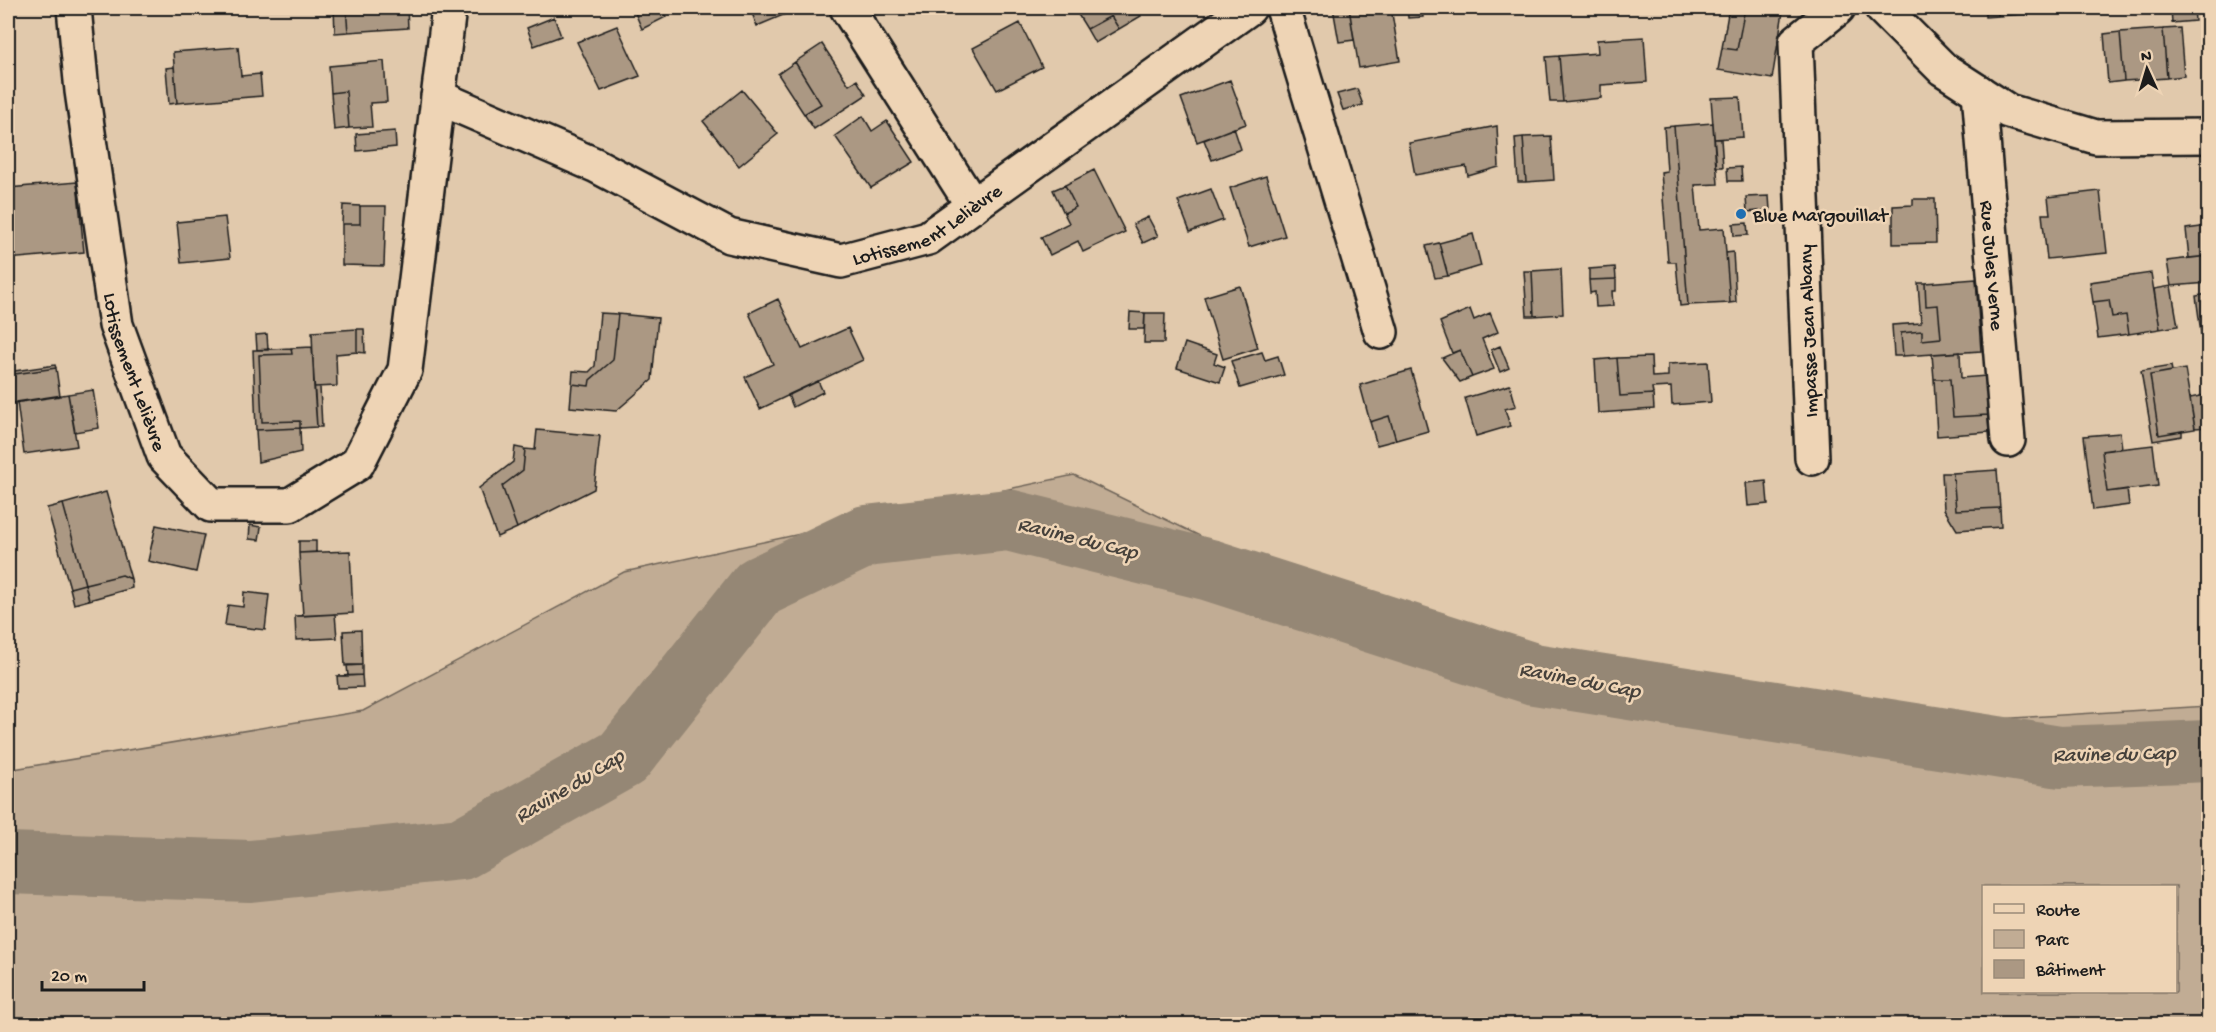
<svg xmlns="http://www.w3.org/2000/svg" width="2216" height="1032" viewBox="0 0 2216 1032" font-family="'Gochi Hand',sans-serif">
<style>
.green{fill:#c1ac94;stroke:#6e6458;stroke-width:1.5;fill-rule:evenodd}
.lines{fill:none;stroke-linecap:round;stroke-linejoin:round}
.river{stroke:#958774;stroke-width:62}
.building{fill:#ab9883;stroke:#1c1c1c;stroke-width:1.5}
.minor-casing{stroke:#1c1c1c;stroke-width:38}
.minor{stroke:#eed4b5;stroke-width:33}
.poi-dot{fill:#1f6fb2;stroke:#eed4b5;stroke-width:2}
.labels{text-anchor:middle;stroke-width:5;stroke-linejoin:round;paint-order:stroke}
.poi-label{font-size:20px;fill:#1c1c1c;stroke:#eed4b5;text-anchor:start}
.street-label{font-size:20px;fill:#1c1c1c;stroke:#eed4b5}
.water-label{font-size:21px;font-style:italic;fill:#46413b;stroke:#eed4b5}
</style>
<rect width="100%" height="100%" fill="#e1c9ac"/>
<filter id="ink" filterUnits="userSpaceOnUse"><feTurbulence type="fractalNoise" baseFrequency=".0167" numOctaves="2"/><feDisplacementMap in="SourceGraphic" scale="12" xChannelSelector="R" yChannelSelector="G"/><feConvolveMatrix kernelMatrix="1 2 1 2 8 2 1 2 1" color-interpolation-filters="sRGB"/></filter>
<g filter="url(#ink)">
<path class="green" d="M1074,475L1526,694L1966,721L2208,706V1024H8V770L363,711L624,572ZM1984,886H2176V992H1984Z"/>
<g class="lines">
<path class="river" d="M8,863L250,871L461,849L623,758L759,587L866,536L1008,520L1210,570L1534,674L2060,757L2208,751"/>
</g>
<path class="building" d="M334,8H346L348,32L335,33Z
M346,8H407L408,28L348,32Z
M633,8H662L666,17L642,29Z
M750,8H791L793,11L757,26Z
M1074,8H1136L1141,16L1119,29L1111,16L1087,29Z
M1333,8H1349L1354,40L1339,42Z
M1349,8H1391L1400,61L1359,68Z
M1407,8H1422L1423,17L1408,18Z
M1468,8H1491V9L1468,11Z
M1729,8H1745L1737,50L1722,48Z
M1745,8L1783,12L1772,79L1718,70L1722,48L1737,50Z
M1985,8H1998V16L1985,17Z
M1998,8H2038L2039,13L1998,16Z
M2171,8H2194L2195,21L2172,23Z
M1111,16L1119,29L1095,43L1087,29Z
M554,17L561,36L534,46L527,28Z
M1020,23L1042,67L997,90L973,48Z
M617,26L640,76L601,91L577,42Z
M2180,28L2184,76L2167,78L2163,29Z
M2163,29L2167,78L2124,81L2120,32Z
M2120,32L2124,81L2108,83L2104,34Z
M1644,37L1647,82L1601,85V98L1563,102L1559,56L1598,53L1597,40Z
M822,44L849,85L857,80L866,95L814,129L804,114L821,104L795,62Z
M238,47L241,76L260,74L262,96L177,103L173,52Z
M1559,56L1563,102H1550L1546,57Z
M384,61L387,102L370,103L372,127L349,128L346,91L331,93L329,66Z
M795,62L821,104L804,114L778,74Z
M174,67L177,103L169,104L166,68Z
M1230,80L1246,124L1197,142L1181,98Z
M1357,89L1363,105L1343,110L1337,94Z
M742,90L778,134L739,166L703,121Z
M346,91L349,128L334,130L331,93Z
M1740,97L1743,137L1714,139L1711,98Z
M863,116L872,131L887,121L914,162L871,188L835,136Z
M1713,123L1718,184L1695,185L1699,230L1724,228L1730,303L1688,305L1674,126Z
M1497,126L1499,167L1468,176L1466,166L1415,175L1409,143Z
M1674,126L1688,305L1680,306L1676,262H1668L1661,172L1667,171L1664,127Z
M1234,128L1241,149L1212,160L1204,140Z
M395,131L396,147L357,151L356,134Z
M1551,136L1554,180L1526,182L1523,137Z
M1523,137L1526,182H1518L1515,138Z
M1714,139H1721L1723,167H1716Z
M1741,167L1742,181H1728L1727,168Z
M1094,170L1125,232L1083,252L1078,241L1050,255L1041,237L1069,223L1064,213L1076,207L1065,185Z
M1266,176L1285,236L1249,247L1230,188Z
M77,182L84,252L8,259V188Z
M1065,185L1076,207L1064,213L1053,190Z
M1211,189L1223,220L1190,232L1178,201Z
M2100,191L2107,253L2047,259L2042,214H2050L2048,197Z
M1769,196L1770,210L1747,212L1746,197Z
M1913,199H1935L1936,243L1893,244V206L1913,205Z
M343,205L360,206V224H342Z
M360,206H386L384,266L342,265V224H360Z
M225,217L230,258L181,263L177,222Z
M1148,217L1158,236L1143,243L1133,224Z
M1747,223L1748,235L1734,236L1733,224Z
M2208,226V256L2189,258L2186,229Z
M1473,234L1481,266L1448,276L1439,243Z
M1439,243L1448,276L1435,278L1426,246Z
M1733,252L1736,302L1730,303L1726,253Z
M2208,256V283L2171,286L2167,261Z
M1615,267L1616,279L1589,280V269Z
M1561,269L1563,314L1534,316L1532,271Z
M1524,271H1532L1534,316H1527Z
M2151,273L2160,329L2129,334L2126,315L2112,317L2109,300L2093,302L2090,282Z
M1616,279V291H1612L1613,306L1596,307L1595,292L1590,293L1589,280Z
M1976,279L1981,351L1903,356L1901,333L1922,331V340L1941,338L1938,305L1926,306L1925,283Z
M1918,283H1925L1926,306L1938,305L1941,338L1922,340V331L1901,333L1903,356H1894L1892,325L1921,323Z
M1240,286L1258,348L1223,359L1204,297Z
M2171,286L2178,326L2160,329L2154,289Z
M2208,294V370H2206L2196,296Z
M778,299L802,349L848,328L863,360L760,409L745,377L773,364L749,313Z
M2109,300L2112,317L2126,315L2129,334L2098,338L2093,302Z
M1470,309L1474,320L1490,313L1498,332L1482,339L1494,369L1472,377L1460,350L1452,353L1440,322Z
M1130,312L1145,313L1144,329H1129Z
M600,313L618,314L613,360L590,380L589,386L572,384L573,371L589,372L595,366Z
M1145,313H1165L1164,343H1144Z
M618,314L658,318L652,380L616,411L570,407L572,384L589,386L590,380L613,360Z
M357,329H364L365,353L357,352Z
M357,329V352L336,354L337,386L314,387L312,332Z
M267,334L268,350H257L256,335Z
M1185,343L1217,354L1214,363L1225,367L1220,382L1177,368Z
M1500,346L1509,368L1500,372L1491,350Z
M312,347L317,427L300,428V421L262,422L259,355L292,354L291,348Z
M291,348L292,354L259,355L262,422L300,421V428L256,430L253,350Z
M1460,350L1472,377L1460,382L1442,358Z
M1262,352L1265,360L1278,356L1284,375L1240,388L1231,361Z
M1960,352L1961,378L1986,376L1988,415L1953,417L1950,379H1934L1932,354Z
M1651,357L1652,377L1668,376V364L1708,362L1711,402L1672,405L1671,387L1652,388L1653,394L1620,396L1617,358Z
M1617,358L1620,396L1653,394L1654,409L1598,413L1595,360Z
M55,365L56,368L8,375V372Z
M2171,366L2172,371L2150,375L2159,435L2182,431V436L2153,441L2141,371Z
M56,368L60,396L8,404V375Z
M2185,369L2195,429L2159,435L2150,375Z
M1411,370L1428,431L1396,440L1389,416L1370,422L1360,385Z
M1934,379H1950L1953,417L1988,415L1989,432L1937,436Z
M818,381L823,392L793,407L788,395Z
M1510,385L1516,406L1505,409L1510,426L1476,436L1465,398Z
M314,387H320L322,427H317Z
M93,390L99,428L75,432L68,394Z
M68,394L77,446L24,454L17,402Z
M2205,395L2208,427L2195,428L2190,398Z
M1389,416L1396,440L1377,445L1370,422Z
M300,428L301,452L258,462L256,430Z
M537,430L600,436L594,489L517,528L502,486L523,470L525,449L535,450Z
M2120,433L2122,448L2102,451L2107,492L2127,489L2129,505L2093,510L2084,436Z
M2153,445L2158,486L2107,492L2102,451Z
M515,447L525,449L523,470L502,486L517,528L497,537L479,488L513,462Z
M1997,470L2000,508L1956,510L1953,473Z
M1942,473H1953L1956,510L2000,508L2001,527L1957,530L1944,509Z
M1766,481L1768,504L1748,506L1746,483Z
M106,492L131,579L122,575L85,584L63,504Z
M63,504L85,584L70,588L47,508Z
M156,525L204,535L196,572L148,561Z
M250,525L261,527L259,540L249,539Z
M299,541H316V552L299,553Z
M350,551L353,613L303,616L299,553Z
M122,575L131,579L132,588L89,600L85,584Z
M85,584L89,600L74,604L70,588Z
M244,592L269,595L265,630L225,625L228,605L243,607Z
M335,614L337,638L296,640L295,616Z
M361,630L362,665L345,666L343,631Z
M347,665H362V675L348,676Z
M362,675L363,687L338,688L337,676Z"/>
<g class="lines">
<g class="minor-casing">
<g id="minor">
<path id="s1" d="M74,8L82,91L116,325L164,456L211,505H290L357,464L405,370L449,8"/>
<path d="M847,8L973,206"/>
<path d="M1283,8L1381,332"/>
<path d="M1882,8L1943,69L2008,111L2096,137L2208,136"/>
<path id="s2" d="M1979,92L2008,440"/>
<path id="s3" d="M438,97L595,165L729,236L841,261L928,238L1249,8"/>
<path d="M1812,458L1796,42L1838,8"/>
</g>
</g>
<use href="#minor" class="minor"/>
</g>
</g>
<circle class="poi-dot" cx="1741" cy="214" r="6"/>
<g class="labels">
<g class="poi-label">
<text x="1753" y="221">Blue Margouillat</text>
</g>
<g class="street-label">
<text dy="7" stroke="none"><textPath href="#s3" startOffset="532">Lotissement Lelièvre</textPath></text>
<text dy="7" stroke="none"><textPath href="#s2" startOffset="174">Rue Jules Verne</textPath></text>
<text transform="translate(1807 331) rotate(-92)" y="7">Impasse Jean Albany</text>
<text dy="7" stroke="none"><textPath href="#s1" startOffset="370">Lotissement Lelièvre</textPath></text>
</g>
<g class="water-label">
<text transform="translate(1078 537) rotate(14)" y="7">Ravine du Cap</text>
<text transform="translate(1580 679) rotate(11)" y="7">Ravine du Cap</text>
<text transform="translate(2114 753) rotate(-1)" y="7">Ravine du Cap</text>
<text transform="translate(569 785) rotate(-31)" y="7">Ravine du Cap</text>
</g>
</g>
<rect width="2216" height="1032" fill="none" stroke="#eed4b5" stroke-width="30"/>
<rect x="15" y="15" width="2186" height="1002" fill="none" stroke="#1c1c1c" stroke-width="2" filter="url(#ink)"/>
<rect x="1982" y="885" width="195" height="108" fill="#eed4b5" stroke="#9a8a78" stroke-width="1.5"/>
<rect x="1994" y="904" width="30" height="9" fill="#eed4b5" stroke="#9a8a78" stroke-width="1.5"/>
<text x="2036" y="915" font-size="18" fill="#1c1c1c">Route</text>
<rect x="1994" y="930" width="30" height="18" fill="#c1ac94" stroke="#9a8a78" stroke-width="1.5"/>
<text x="2036" y="945" font-size="18" fill="#1c1c1c">Parc</text>
<rect x="1994" y="960" width="30" height="18" fill="#ab9883" stroke="#9a8a78" stroke-width="1.5"/>
<text x="2036" y="975" font-size="18" fill="#1c1c1c">Bâtiment</text>
<g transform="translate(2147 69) rotate(356)" stroke="#eed4b5" stroke-width="4.5" paint-order="stroke">
<path d="M0-4.5L10 22L0 15L-10 22Z" fill="#1c1c1c"/>
<text y="-9" font-size="16" font-weight="bold" text-anchor="middle" fill="#1c1c1c">N</text>
</g>
<path d="M42 981v9h102v-9" fill="none" stroke="#1c1c1c" stroke-width="3"/>
<text x="51" y="981" font-size="18" fill="#1c1c1c" stroke="#eed4b5" stroke-width="4.5" paint-order="stroke">20 m</text>
</svg>
